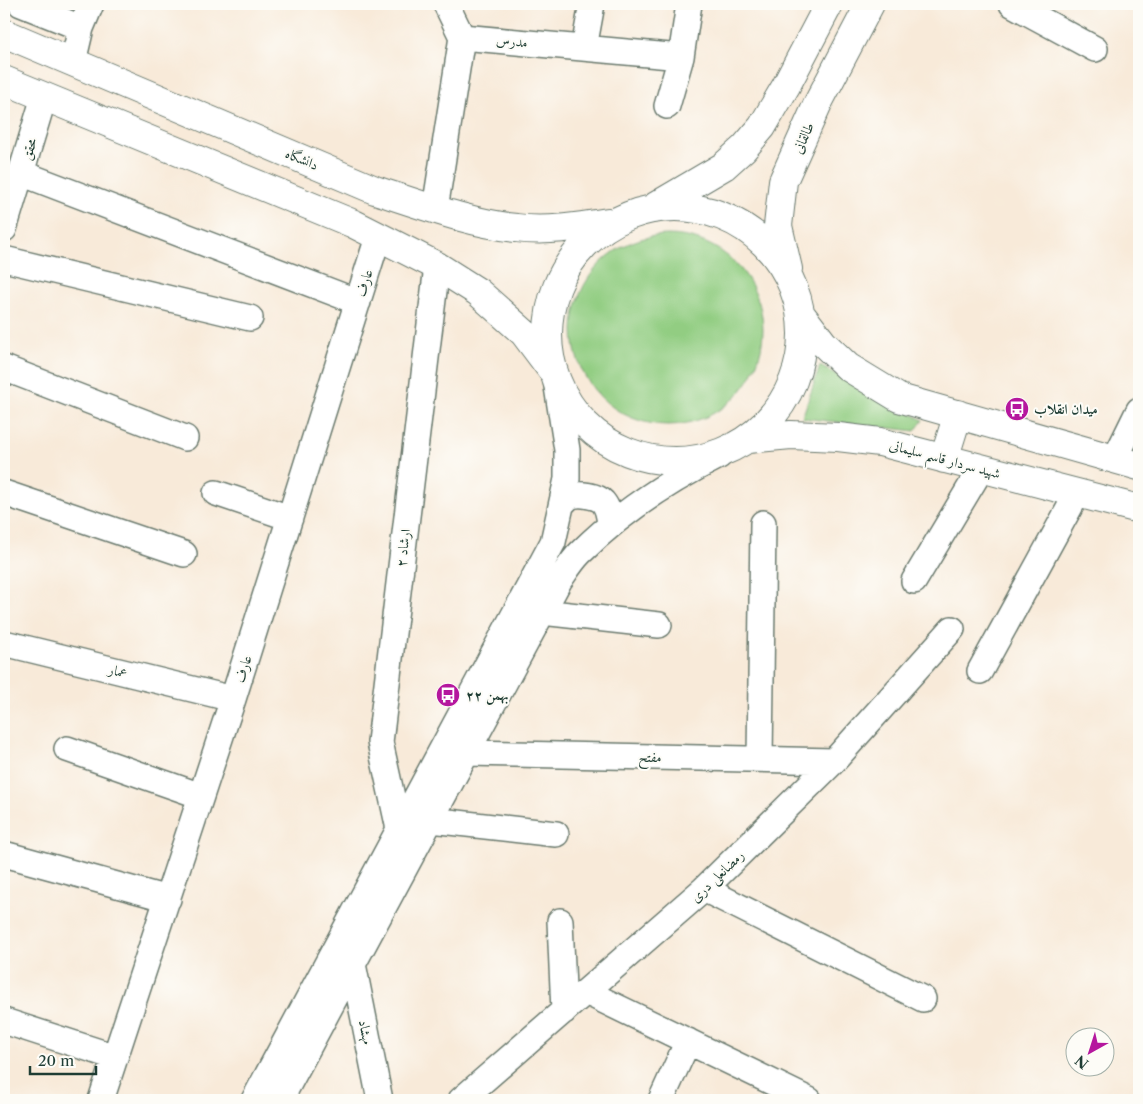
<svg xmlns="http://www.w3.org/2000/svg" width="1143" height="1104" viewBox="0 0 1143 1104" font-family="'Libre Caslon Text',Amiri,serif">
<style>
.green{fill:#92cd82;stroke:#58855b}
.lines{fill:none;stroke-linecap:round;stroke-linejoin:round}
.minor-casing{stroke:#6b7a6e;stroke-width:28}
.major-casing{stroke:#6b7a6e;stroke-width:30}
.minor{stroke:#fff;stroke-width:25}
.major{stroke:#fff;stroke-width:28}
.labels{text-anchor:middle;stroke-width:4;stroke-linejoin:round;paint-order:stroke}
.street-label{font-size:14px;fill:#1f3d34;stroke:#fdfcf7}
.poi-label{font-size:14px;font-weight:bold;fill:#1f3d34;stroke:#fdfcf7;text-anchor:start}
</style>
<rect width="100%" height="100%" fill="#fdfcf7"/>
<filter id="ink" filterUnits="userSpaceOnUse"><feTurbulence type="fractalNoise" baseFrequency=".02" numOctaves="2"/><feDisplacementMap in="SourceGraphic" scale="10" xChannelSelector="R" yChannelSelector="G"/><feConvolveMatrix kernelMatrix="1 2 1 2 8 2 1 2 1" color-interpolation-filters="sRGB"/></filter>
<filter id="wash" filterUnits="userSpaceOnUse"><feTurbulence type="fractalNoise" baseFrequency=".0096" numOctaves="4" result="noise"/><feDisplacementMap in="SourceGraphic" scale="20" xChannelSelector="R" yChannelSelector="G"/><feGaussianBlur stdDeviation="1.12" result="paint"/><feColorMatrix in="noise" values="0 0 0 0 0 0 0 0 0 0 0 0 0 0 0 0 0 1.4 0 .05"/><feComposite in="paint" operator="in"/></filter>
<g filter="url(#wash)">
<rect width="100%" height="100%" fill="#f8ead9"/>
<path class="green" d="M573 330a95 95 0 1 1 190 0a95 95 0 1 1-190 0Z
M820,366L923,420L915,431L802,418Z"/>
</g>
<g filter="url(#ink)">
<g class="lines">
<g class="minor-casing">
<path id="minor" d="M21,4L81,28
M446,4L462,37
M1012,4L1095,49
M584,48L592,4
M73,62L81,28L91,4
M667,106L681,57
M21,173L358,302
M435,209L462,37L681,57L689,4
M4,229L44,97
M4,259L250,318
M4,368L185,438
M1115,459L1139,410
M4,493L184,554
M216,493L290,518
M563,503C566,500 569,497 572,496C580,493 597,496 603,502C609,509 609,517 610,525
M914,581L981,469
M542,612L659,625
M4,643L233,699
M980,671L1077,494
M67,749L201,796
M467,753L834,761
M760,759L763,523
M431,820L556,834
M399,829L380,742L437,266
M4,854L168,899
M704,889L923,999
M560,921L564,1011
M353,964L380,1100
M586,992L809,1100
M4,1021L115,1057
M101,1100L233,699L378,237
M254,1100L553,542L567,479V450L556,380
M280,1100L559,581C566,571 572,561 580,553C620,513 669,481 719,456
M461,1100L704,889L834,761L952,629
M661,1100L688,1041"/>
</g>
<g class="major-casing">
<path id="major" d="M4,33L375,190C419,204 469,223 516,228C546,232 578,227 608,222
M4,80L354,224L437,266L478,292L524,333L551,369
M656,206L724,166L744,148L762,127L786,86L829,4
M548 334a127 127 0 1 1 254 0a127 127 0 1 1-254 0Z
M788,269L778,226L783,181L818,103L870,4
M803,317L823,343L848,367L899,398L1139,466
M748,439L791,435L838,437L880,442L1139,509
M944,459L958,414"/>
</g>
<use href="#minor" class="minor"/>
<use href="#major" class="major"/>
</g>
</g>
<defs>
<g id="bus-disc" transform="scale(1.25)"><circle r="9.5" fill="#b5179e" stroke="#fdfcf7"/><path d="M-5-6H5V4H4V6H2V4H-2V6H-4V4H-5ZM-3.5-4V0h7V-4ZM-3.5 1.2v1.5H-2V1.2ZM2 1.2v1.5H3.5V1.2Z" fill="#fff"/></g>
</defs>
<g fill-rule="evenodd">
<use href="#bus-disc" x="1017" y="409"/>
<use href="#bus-disc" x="448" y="695"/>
</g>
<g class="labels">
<g class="street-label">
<text transform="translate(512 41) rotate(5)" y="5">مدرس</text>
<text transform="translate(803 138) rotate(-66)" y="5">طالقانی</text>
<text transform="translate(29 149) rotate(-73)" y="5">محقق</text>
<text transform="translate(302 159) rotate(23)" y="5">دانشگاه</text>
<text transform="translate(364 283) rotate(-73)" y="5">عارف</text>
<text transform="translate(945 459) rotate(15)" y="5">شهید سردار قاسم سلیمانی</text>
<text transform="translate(403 548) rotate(-83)" y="5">ارشاد ۲</text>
<text transform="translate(243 669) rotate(-73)" y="5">عارف</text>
<text transform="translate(118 671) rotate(14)" y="5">عمار</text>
<text transform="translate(650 757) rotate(1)" y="5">مفتح</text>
<text transform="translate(717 876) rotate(-44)" y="5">رمضانعلی دری</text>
<text transform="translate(366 1032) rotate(79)" y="5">مهشاد</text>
</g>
<g class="poi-label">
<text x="1034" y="414">میدان انقلاب</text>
<text x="466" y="700">۲۲ بهمن</text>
</g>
</g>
<rect width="1143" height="1104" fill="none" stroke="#fdfcf7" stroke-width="20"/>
<g transform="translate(1090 1052) rotate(219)"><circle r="24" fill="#fdfcf7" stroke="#a4b0a9"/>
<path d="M0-4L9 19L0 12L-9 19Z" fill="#b5179e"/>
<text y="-8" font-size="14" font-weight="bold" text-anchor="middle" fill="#1f3d34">N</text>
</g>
<path d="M30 1066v8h66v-8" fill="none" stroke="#1f3d34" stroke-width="2.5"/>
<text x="38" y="1066" font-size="15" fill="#1f3d34" stroke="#fdfcf7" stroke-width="4" paint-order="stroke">20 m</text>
</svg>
